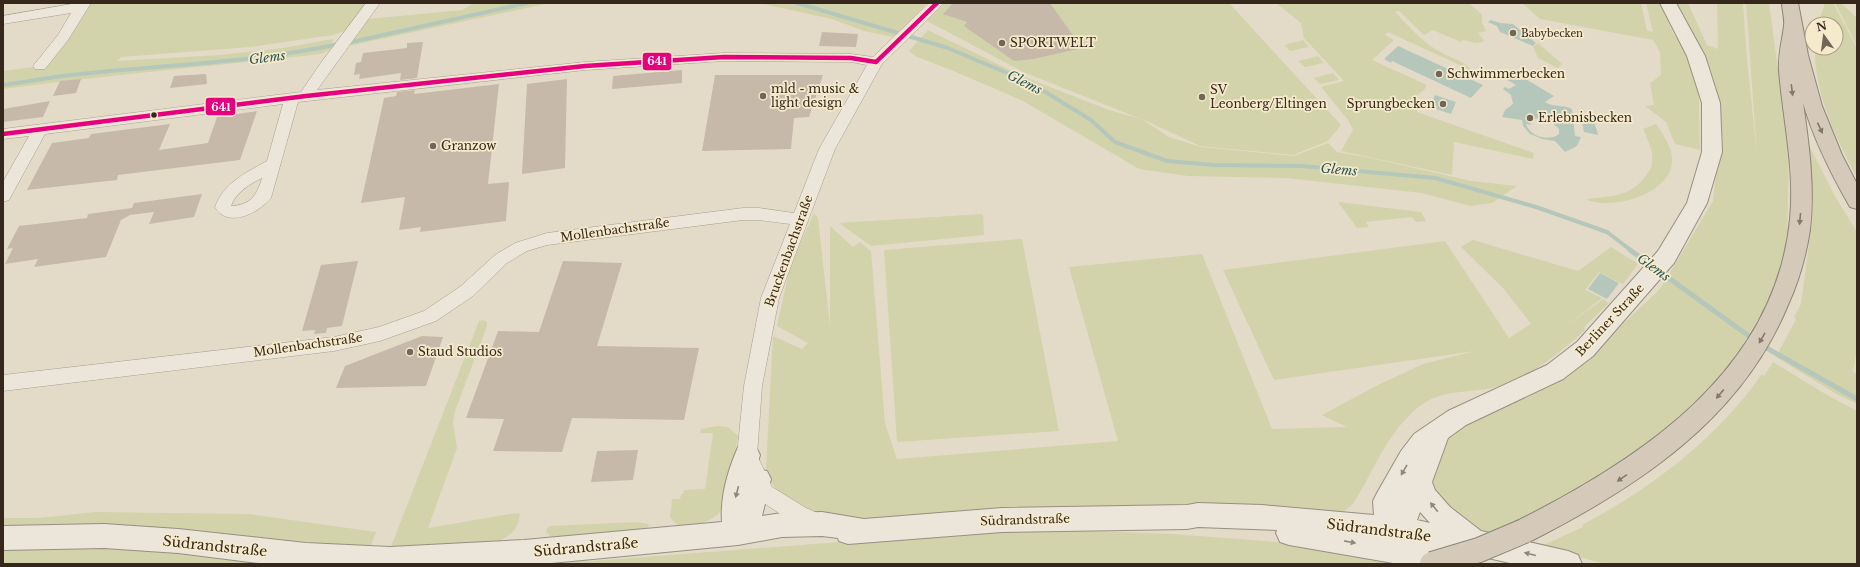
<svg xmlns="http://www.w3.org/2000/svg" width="1860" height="567" viewBox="0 0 1860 567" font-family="'Libre Baskerville',serif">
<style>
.green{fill:#d2d3aa}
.water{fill:#b5c7bb;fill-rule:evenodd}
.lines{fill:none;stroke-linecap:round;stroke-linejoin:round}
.stream-far1{stroke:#b5c7bb;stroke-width:4}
.stream{stroke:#b5c7bb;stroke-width:5}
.building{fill:#c7b9a9}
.street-casing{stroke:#a79f92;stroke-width:1}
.secondary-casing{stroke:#978f82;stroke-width:2}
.highway-casing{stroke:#8d8579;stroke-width:2}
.street{fill:#ebe5da;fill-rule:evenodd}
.secondary{fill:#ebe5da;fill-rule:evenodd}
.highway{fill:#d5cab9;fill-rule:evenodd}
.highway-bridge-casing{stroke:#8d8579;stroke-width:26;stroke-linecap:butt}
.highway-bridge{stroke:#d5cab9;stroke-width:24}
.bus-1-casing{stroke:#f6eacc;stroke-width:7}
.bus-1{stroke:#e5007d;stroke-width:4.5}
.oneway{fill:#85786a}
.oneway2{fill:#90867a}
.poi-dot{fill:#726658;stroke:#f6eacc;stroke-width:1.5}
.bus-dot{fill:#35271b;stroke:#f6eacc;stroke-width:1.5}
.labels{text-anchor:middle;stroke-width:3.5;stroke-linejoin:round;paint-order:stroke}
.far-poi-label{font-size:10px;fill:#35271b;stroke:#f6eacc;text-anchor:start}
.poi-label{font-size:12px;fill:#35271b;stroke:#f6eacc;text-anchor:start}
.street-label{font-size:12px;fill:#35271b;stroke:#f6eacc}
.water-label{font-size:13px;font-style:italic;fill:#2a5552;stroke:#f6eacc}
.near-street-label{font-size:14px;fill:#35271b;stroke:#f6eacc}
.line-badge{stroke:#f6eacc;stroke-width:1.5}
.badge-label{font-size:11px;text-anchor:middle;font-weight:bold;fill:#fff}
</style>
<rect width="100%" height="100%" fill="#e3dbc8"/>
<path class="green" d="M91,3H367L347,30L333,35L250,47L121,57L117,61L220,55L283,48L333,39L330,50L321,54C215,66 109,75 3,89V71L48,65Z
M474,3H550L348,46L368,19L462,10Z
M758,3H927L910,23L893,37L864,31L832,19Z
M944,3H1229L1341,125L1328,141L1293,155L1200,146L1142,119L1169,137L1201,147L1294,156L1328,143L1337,152L1371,158L1471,181L1517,186L1492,203L1470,206L1422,193L1286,178L1188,176L1139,169L1023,101L956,72L915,56L909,51L928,30L1022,76L1109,110L1141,119L1023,72L927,21Z
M1276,3H1468L1476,9L1482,15V22L1486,31L1478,33L1484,40L1483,42L1476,43L1462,40L1461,42L1433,30L1424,35L1399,11L1395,12C1408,25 1421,41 1437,50C1450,58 1464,60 1474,72L1473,74L1464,67L1388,32L1385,35L1394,40L1372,60L1427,85L1424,90L1416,96L1415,103L1418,104L1417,112L1534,153L1533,159L1454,142L1452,175L1341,151L1353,130L1348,120L1321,87L1344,81L1304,38L1301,23Z
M1522,3H1548L1549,6V3H1641L1647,31L1653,32L1646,3H1660L1673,33L1692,56L1699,98L1700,150L1675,144L1666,122L1645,106L1654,105L1650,83L1661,75L1660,52L1653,40L1540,19Z
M1677,3H1688L1707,45L1718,49L1717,3H1743L1747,59L1757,154L1746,3H1769L1789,150L1787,244L1784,263L1766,306L1722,378L1654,444L1559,505L1478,537L1434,500L1429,469L1437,450L1454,431L1596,349L1660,289L1713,201L1721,122L1718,99L1706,57L1689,28Z
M1825,3H1833L1857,48V177C1836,139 1814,92 1815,48H1836V24H1818Z
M1835,3H1841L1857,18V46Z
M1303,40L1309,47L1290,51L1284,45Z
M1538,43L1562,64L1558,68L1538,58L1533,47Z
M1318,56L1324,63L1305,67L1298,61Z
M1333,73L1339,80L1320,84L1314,78Z
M1656,124C1663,133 1674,151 1672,163C1669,195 1610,211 1585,199C1606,197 1630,197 1644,178C1648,173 1652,169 1652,162C1654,151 1647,139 1643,129Z
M1810,147L1836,198L1857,232V349L1853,372L1857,374V404L1833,392L1776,357L1796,319L1794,317L1801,304L1813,214Z
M1338,202L1421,212L1426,221L1416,222L1412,217L1366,222L1369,227L1357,228Z
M814,213L818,218L830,326V226L853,247L860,242L871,251L885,423L897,459L1118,441L1069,267L1202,254L1272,429L1347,427L1322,415L1378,385L1423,364L1475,351L1274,380L1223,270L1445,241L1509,338L1531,324L1504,289L1461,247L1473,240L1578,271L1611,247L1638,264L1623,284L1599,272L1585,290L1602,298L1565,327L1603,299L1609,303L1584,327L1585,330C1561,352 1534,374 1502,385C1472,396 1445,385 1416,409C1386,435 1374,471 1353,504L1346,510L1337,514L851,521L808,511L776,490L770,480L766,469L773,336L802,349L808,343L777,326L790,267Z
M983,214L984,235L871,246L839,223Z
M1022,239L1059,431L897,442L884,250Z
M484,320L487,322V326L455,411L453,423L457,448L428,528L516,513L520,514C517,532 512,534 497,542L390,549L479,321Z
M1773,362L1822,392L1857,411V564H1606L1539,547L1583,527L1582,525C1652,488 1716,439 1762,374L1764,376Z
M717,426L728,427L738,436C734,455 731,503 716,516C710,520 701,524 694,526C683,529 677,526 670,517L672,499H680L681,494H683L684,490L705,489L713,433H700L701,429Z
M95,512L249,514L376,532L370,547L141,528L3,527V518H39Z
M636,522L649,524L647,529L643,531L551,537L546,532L547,528L550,526Z
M1062,530L1172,534L1278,542L1405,560L1388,564H553L983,531Z
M3,547H133L291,564H3Z"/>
<path class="water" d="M1491,20L1500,23L1513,24L1536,43L1533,46L1500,32L1497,26L1488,22Z
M1398,46L1483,85L1471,98L1392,61L1391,63L1384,59Z
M1514,72L1554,96L1545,102C1554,108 1563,104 1572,109L1575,136L1581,137L1577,146L1565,152L1555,141L1542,139L1530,134L1523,126L1522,120L1502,117L1505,110L1513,104L1511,95L1503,89L1505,87L1509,89L1516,85L1504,78ZM1538,118L1550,121L1559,129V134C1549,142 1530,137 1526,124L1531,125L1530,123L1531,120Z
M1435,95L1456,102L1451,114L1430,107Z
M1580,113C1591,115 1596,124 1598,135L1584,132Z
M1600,273L1619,283L1607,299L1588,289Z"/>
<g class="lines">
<path class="stream-far1" d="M797,3L945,47L1029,82L1091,120L1115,142L1167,161L1214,165L1302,166L1435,178L1536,207L1607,232L1632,251
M347,43L527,3
M3,85C26,82 49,77 72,75C162,65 251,63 339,44"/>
<path class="stream" d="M1630,250L1651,265
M1659,271L1753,339
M1763,346L1857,399"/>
</g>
<path class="building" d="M953,3H1050L1082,48L1033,59L1014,61L964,26L967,22L943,14Z
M822,32L858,34L856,47L819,46Z
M423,42L417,78L400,80L401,73L359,79L360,74L354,75L356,63L361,62L363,53L407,48V43Z
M682,70V83L612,89L613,76Z
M206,74L207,84L170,88L174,76Z
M715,75H823L809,117L794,118L791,149L702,151Z
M81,79L76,93L53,96L60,81Z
M567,79L565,168L522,174L527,84Z
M499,84L488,184L509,182L506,221L420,232L421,227L399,230L405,197L361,203L384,98L396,96L397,92L415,90L414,94Z
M50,101L43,117L3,122V109Z
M257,111L240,160L118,175L117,180L27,190L52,143L89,138L91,134L170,124L159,150L208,143L217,117Z
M202,194L194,217L149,224L154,212L130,215L121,220L106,257L34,267L38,259L5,264L13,248L7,249L19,226L87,218L88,214L132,208L134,203Z
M358,261L342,326L327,328L326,333L314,334L315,330L302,331L321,265Z
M563,261L622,263L597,346L699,348L684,420L572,418L562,452L493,451L504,419L466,418L498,331L539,332Z
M422,336L443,337L426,386L336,388L345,366Z
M638,450L633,480L591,482L597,451Z"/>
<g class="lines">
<g class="street-casing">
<path id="street" d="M77,3H91L68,40L45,69H35L33,66L58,35L71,13L3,24V16Z
M366,3H380L317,90L585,62L724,53L851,54L873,57L929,3H944L882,64L835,149L779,298L762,386L757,455L772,487L806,508L822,515L825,522L822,529L815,531L792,522L758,499L737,455L744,386L761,298L790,224L759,220H743L547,245L527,251L507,263L473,296L436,321L380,341L334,351L3,391V375L334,337L379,327L424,311L461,286L495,255L515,243L547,233L743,208H759L794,213L819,149L867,65L851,62L724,61L585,70L298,102L271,198C259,213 227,229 215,207C224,183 245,173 267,161L283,104L45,134L9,200L3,202V182L29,136L3,139V129L301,92L320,64ZM262,178C257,195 251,205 231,206C236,192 250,184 262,178Z"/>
</g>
<g class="secondary-casing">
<path id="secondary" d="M1660,3H1676L1705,56L1720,103L1722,152L1707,203L1674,263L1593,356L1563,379L1466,425L1448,438L1432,482L1435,490L1450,507L1481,531L1568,551L1578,555L1582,564H1514L1462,552L1466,561L1464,564H1399L1289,545L1280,542L1276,533L1277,530L1198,527L1187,529L1002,532L848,544L839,541L838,538L822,536L782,537L738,545L541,564H267L178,553L104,548L3,550V526L104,524L178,529L306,543L390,547L524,540L722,522C720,497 728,470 738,447L747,444L756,447L760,455L756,469L767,471L771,479L762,516L782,513L822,512L864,519L1002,508L1187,505L1198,503L1262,505L1374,515L1373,501L1377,493L1401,451L1414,434L1448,411L1547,365L1577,342L1658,251L1687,203L1702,152V103L1687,56ZM1420,512L1430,523L1417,520Z"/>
</g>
<g class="highway-casing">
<path id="highway" d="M1782,3H1798L1808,55L1822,106L1842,155L1857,184V209L1850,207C1831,174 1814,140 1803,103C1809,144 1815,188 1810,230C1806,256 1799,281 1788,305C1741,419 1639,486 1533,540L1524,543L1515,540L1511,531L1515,522C1639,460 1775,372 1790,219C1795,169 1783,120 1779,71C1778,55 1782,41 1784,26C1785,18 1782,10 1782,3Z"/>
</g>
<use href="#street" class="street"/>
<use href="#secondary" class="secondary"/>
<use href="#highway" class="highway"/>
<g class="highway-bridge-casing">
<path id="highway-bridge" d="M1432,564L1479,550L1524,531"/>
</g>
<use href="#highway-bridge" class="highway-bridge"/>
<g class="bus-1-casing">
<path id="bus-1" d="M876,62L937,3
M3,134L306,96L585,66L724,57L851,58L876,62"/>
</g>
<use href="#bus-1" class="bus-1"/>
</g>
<defs><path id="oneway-solid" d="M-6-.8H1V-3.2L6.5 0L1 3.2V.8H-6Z"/></defs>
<g class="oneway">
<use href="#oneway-solid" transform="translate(1792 90) rotate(83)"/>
<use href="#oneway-solid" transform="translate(1820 128) rotate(65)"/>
<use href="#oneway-solid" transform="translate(1800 219) rotate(95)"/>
<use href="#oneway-solid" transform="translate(1762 338) rotate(120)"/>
<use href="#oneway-solid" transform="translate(1720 394) rotate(130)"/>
<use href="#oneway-solid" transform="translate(1622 478) rotate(146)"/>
</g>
<g class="oneway2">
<use href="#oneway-solid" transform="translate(1404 470) rotate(120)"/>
<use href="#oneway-solid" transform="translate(737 492) rotate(104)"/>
<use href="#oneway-solid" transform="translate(1434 507) rotate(-129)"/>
<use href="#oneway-solid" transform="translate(1350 542) rotate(11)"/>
<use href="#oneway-solid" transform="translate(1530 554) rotate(-166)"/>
</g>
<g class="poi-dot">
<circle cx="1513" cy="33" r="4"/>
<circle cx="1002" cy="43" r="4"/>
<circle cx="1439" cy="74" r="4"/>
<circle cx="763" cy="96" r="4"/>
<circle cx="1202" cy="97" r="4"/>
<circle cx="1443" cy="104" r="4"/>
<circle cx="1530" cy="118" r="4"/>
<circle cx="433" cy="146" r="4"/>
<circle cx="410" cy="352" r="4"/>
</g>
<circle class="bus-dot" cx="154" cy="115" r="3.5"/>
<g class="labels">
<g class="far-poi-label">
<text x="1521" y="37">Babybecken</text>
</g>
<g class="poi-label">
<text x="1010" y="47">SPORTWELT</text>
<text x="1447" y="78">Schwimmerbecken</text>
<text x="771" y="93">mld - music &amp;<tspan x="771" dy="14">light design</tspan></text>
<text x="1210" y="94">SV<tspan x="1210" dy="14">Leonberg/Eltingen</tspan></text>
<text x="1435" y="108" text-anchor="end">Sprungbecken</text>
<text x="1538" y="122">Erlebnisbecken</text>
<text x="441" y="150">Granzow</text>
<text x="418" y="356">Staud Studios</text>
</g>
<g class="street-label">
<text transform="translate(615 230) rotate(-8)" y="4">Mollenbachstraße</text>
<text transform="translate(789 251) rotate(-70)" y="4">Bruckenbachstraße</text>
<text transform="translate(1610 320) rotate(-47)" y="4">Berliner Straße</text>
<text transform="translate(308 345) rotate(-8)" y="4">Mollenbachstraße</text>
<text transform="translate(1025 520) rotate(-2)" y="4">Südrandstraße</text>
</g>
<g class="water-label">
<text transform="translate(267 57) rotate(-7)" y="5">Glems</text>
<text transform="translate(1025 82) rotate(27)" y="5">Glems</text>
<text transform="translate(1339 169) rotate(5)" y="5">Glems</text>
<text transform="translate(1654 267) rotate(36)" y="5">Glems</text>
</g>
<g class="near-street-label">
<text transform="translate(1379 530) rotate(7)" y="5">Südrandstraße</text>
<text transform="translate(215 546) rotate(6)" y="5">Südrandstraße</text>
<text transform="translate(586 547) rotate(-5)" y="5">Südrandstraße</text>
</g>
</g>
<g class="line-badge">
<rect x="642" y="52" width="30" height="19" rx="4" fill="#e5007d"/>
<rect x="205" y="97" width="31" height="19" rx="4" fill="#e5007d"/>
</g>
<g class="badge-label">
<text x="657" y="65">641</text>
<text x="221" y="111">641</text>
</g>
<rect width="1860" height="567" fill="none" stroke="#35271b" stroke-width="8"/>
<g transform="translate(1824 36) rotate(346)"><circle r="19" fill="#f6eacc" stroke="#a99c85"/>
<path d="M0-3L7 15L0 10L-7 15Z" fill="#726658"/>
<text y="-6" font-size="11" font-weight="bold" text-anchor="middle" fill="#35271b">N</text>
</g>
</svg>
